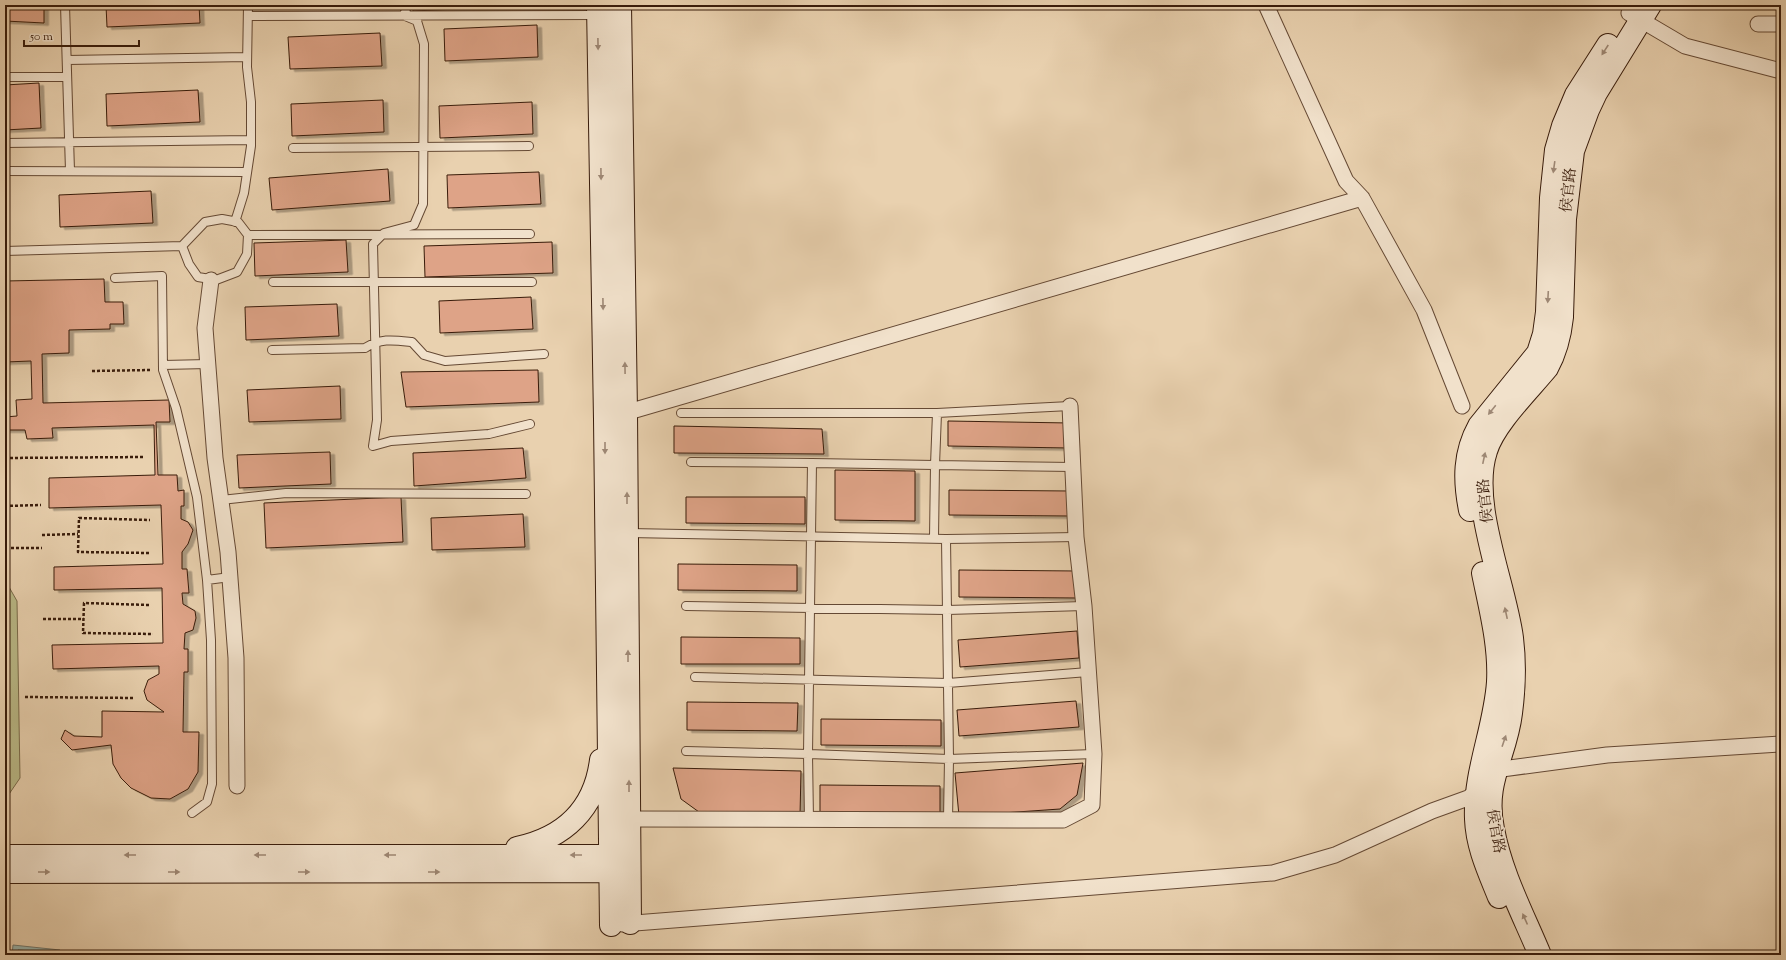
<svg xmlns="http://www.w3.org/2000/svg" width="1786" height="960" viewBox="0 0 1786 960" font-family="'Sorts Mill Goudy','Noto Serif SC',serif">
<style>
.green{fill:#baba88;stroke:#7a6b4a}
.water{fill:#98b6b0;stroke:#72786e}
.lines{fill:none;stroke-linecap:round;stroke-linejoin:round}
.shore{stroke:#68695e;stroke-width:1}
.building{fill:#dea387;stroke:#391c0b;filter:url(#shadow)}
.lane-casing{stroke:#654934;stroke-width:10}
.street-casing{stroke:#654934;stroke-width:17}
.secondary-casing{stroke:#391c0b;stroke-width:24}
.path{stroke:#391c0b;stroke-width:2.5;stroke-dasharray:3 2;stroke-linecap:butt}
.lane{stroke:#f1e1cb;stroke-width:8}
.street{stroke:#f1e1cb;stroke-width:15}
.secondary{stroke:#f1e1cb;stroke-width:22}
.oneway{fill:#9e8875}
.labels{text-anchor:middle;stroke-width:3.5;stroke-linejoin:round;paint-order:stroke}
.street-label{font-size:15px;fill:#391c0b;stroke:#f1e1cb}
</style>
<defs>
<filter id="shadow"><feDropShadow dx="4.5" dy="2.5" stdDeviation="0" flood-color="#0004"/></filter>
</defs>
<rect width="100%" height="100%" fill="#e9d1af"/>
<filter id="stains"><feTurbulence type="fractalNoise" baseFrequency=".005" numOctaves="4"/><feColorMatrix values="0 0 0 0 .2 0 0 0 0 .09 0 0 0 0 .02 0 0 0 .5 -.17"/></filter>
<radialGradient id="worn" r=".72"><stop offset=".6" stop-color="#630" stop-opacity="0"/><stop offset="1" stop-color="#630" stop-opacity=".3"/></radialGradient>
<path class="green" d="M5,580L17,601L20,778L5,800Z"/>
<path class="water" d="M13,945L60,950V955H12Z"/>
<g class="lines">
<path class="shore" d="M16,955L18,950L54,953L56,955"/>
</g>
<path class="building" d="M5,5H44V23L5,21Z
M106,5H199L200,23L107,27Z
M413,5H547L413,11Z
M537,25L538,57L445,61L444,29Z
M380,33L382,66L290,69L288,37Z
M39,83L41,128L5,130V85Z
M198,90L200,122L107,126L106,94Z
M383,100L384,132L292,136L291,104Z
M532,102L533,134L440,138L439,106Z
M388,169L390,201L272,210L269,178Z
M539,172L541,204L448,208L447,175Z
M151,191L153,223L60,227L59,195Z
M346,240L348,272L255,276L254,243Z
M552,242L553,273L425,277L424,246Z
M104,279L105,302H123L124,324H110V329L69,330V353L42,354L43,403L169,400L170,422H156L158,475H177L178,491L184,490V506H181V519L188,522L193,530L188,544L182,552V569H187L189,593H182L183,604L195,611L196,618L193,630L185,633L184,649H188V672H184L183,732H199L198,772L188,789L170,799L151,798L131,788L121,778L113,764L111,745L72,750L61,739L65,730L74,736L102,737V711L164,712L147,700L144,691L148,680L159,674V666L53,669L52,645L163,643L162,588L54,590V567L163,564L161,505L49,508V478L155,475L154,425L52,428L53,438L27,439L25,430H5V417L17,416L16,400L32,399L31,361L5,362V281Z
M531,297L533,329L440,333L439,301Z
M337,304L339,336L246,340L245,307Z
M538,370L539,402L406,407L401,372Z
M340,386L341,419L249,422L247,390Z
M948,421L1070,423L1069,448L948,446Z
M674,426L822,429L824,454L674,453Z
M523,448L526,478L414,486L413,453Z
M330,452L331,484L239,488L237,455Z
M835,470L915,471V521L835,520Z
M949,490L1071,491V516L949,515Z
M401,497L403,542L266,548L264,503Z
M686,497H805V524L686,523Z
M523,514L525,547L432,550L431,518Z
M678,564L797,565V591L678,590Z
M959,570L1078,571V598L959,597Z
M1077,631L1079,658L960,667L958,640Z
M681,637L800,638V664H681Z
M1076,701L1079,727L959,736L957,710Z
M687,702L798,703L797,731L687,730Z
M821,719L941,720V746L821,745Z
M1083,763L1077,795L1060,809L959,816L955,773Z
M673,768L801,771L800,815L699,812L681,799Z
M820,785L940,786V813L820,812Z"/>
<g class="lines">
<g class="lane-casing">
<path id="lane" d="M65,5L70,171
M406,5L405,16L417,21L424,44L423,204L414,225L384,233L373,244L377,420L373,446L391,441L489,434L530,424
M248,16L597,15
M67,60L247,57
M5,77H67
M5,143L251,140
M293,148L529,146
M5,171L247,172
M235,222L244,193L251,146V102L247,67L248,5
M248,235L530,234
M5,251L182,246L205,222L222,219L238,222L248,235L247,254L237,272L216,280L198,277L189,264L182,246
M115,278L162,276L163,370L176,408L197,497L207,580L211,640L212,784L207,802L192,813
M273,282H532
M272,350L365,348C381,338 393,340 412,342L424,355L445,361L544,354
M163,365L208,364
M1070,406L937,413L935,465L1073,467
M681,413H937
M691,462L812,463
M221,500L286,493L526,494
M629,533L946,539L949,759L808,754L809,820
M946,539L1076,537
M207,580L230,577
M686,606L947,610L1084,606
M695,677L948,683L1088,672
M686,751L808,754L812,463L935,465L934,538
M948,820L949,759L1094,754"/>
</g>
<g class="street-casing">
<path id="street" d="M1266,5L1346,181L1362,198L1424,310L1462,406
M1629,13L1685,46L1781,71
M1758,24H1781
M211,280L205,328L215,458L228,552L236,658L237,786
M618,415L1362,198
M629,819L1063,820L1092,805L1094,754L1084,606L1076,537L1070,406
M622,924L1273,873L1335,855L1432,811L1468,798L1477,792L1495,772L1502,769L1607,755L1781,744"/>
</g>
<g class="secondary-casing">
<path id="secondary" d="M598,5L605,419L611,925
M620,5L626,413L630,923
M1470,510C1464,480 1464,453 1479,426L1538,353L1544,334L1547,312L1551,198L1556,150L1563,126L1576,95L1608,45
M1483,573C1490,608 1500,645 1498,682C1495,728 1474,772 1476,819C1477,847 1489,872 1499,897
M517,848C564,838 595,809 601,760
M5,856H624
M5,872L624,871
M1540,955C1523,914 1501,873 1493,829C1483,782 1506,756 1511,713C1514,690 1515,662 1512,638C1505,584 1469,503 1486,451C1494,424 1529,390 1547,368C1556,352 1560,336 1562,317L1565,219L1573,151L1588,110L1596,93L1650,5"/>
</g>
<path class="path" d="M92,371L152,370
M5,458L145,457
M5,506L41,505
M42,535L78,534
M6,548H42
M149,553L78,552L79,518L150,520
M149,605L84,603L83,633L153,634
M43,619H84
M25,697L135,698"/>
<use href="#lane" class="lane"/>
<use href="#street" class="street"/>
<use href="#secondary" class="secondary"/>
</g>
<defs><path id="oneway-solid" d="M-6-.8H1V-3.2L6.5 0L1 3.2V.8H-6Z"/></defs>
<g class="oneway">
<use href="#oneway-solid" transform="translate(598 44) rotate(89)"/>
<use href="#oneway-solid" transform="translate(1605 50) rotate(123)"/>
<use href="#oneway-solid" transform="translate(1554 167) rotate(98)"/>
<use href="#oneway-solid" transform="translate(601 174) rotate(89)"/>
<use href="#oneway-solid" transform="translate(1548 297) rotate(93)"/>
<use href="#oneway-solid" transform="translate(603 304) rotate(89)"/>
<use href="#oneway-solid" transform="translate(625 368) rotate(-91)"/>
<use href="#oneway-solid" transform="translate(1492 410) rotate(129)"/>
<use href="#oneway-solid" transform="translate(605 448) rotate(90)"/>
<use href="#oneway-solid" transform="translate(1484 458) rotate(-78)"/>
<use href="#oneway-solid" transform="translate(627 498) rotate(-90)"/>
<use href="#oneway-solid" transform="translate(1506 613) rotate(-102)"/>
<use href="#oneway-solid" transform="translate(628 656) rotate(-90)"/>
<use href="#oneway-solid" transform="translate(1504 741) rotate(-71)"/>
<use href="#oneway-solid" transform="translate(629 786) rotate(-90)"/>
<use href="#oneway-solid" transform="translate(130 855) rotate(180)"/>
<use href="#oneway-solid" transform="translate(260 855) rotate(180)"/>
<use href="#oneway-solid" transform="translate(390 855) rotate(180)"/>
<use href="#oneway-solid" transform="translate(576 855) rotate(-180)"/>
<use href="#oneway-solid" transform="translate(44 872)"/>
<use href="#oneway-solid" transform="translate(174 872)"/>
<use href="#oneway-solid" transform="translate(304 872)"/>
<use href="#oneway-solid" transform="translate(434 872)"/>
<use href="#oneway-solid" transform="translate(1525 919) rotate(-114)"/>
</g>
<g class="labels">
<g class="street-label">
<text transform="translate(1568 190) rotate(-84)" y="5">侯官路</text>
<text transform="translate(1485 501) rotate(-96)" y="5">侯官路</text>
<text transform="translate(1496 831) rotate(80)" y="5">侯官路</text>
</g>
</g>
<rect width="1786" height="960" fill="none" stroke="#e9d1af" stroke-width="20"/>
<rect x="6" y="6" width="1774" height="948" fill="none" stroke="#391c0b" stroke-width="2"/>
<rect x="10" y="10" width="1766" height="940" fill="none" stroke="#391c0b"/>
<path d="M24 40v6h115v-6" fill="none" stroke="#391c0b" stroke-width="2"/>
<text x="30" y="40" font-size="12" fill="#391c0b" stroke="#f1e1cb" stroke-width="3" paint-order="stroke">50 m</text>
<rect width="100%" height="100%" filter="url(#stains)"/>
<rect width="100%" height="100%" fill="url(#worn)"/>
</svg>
